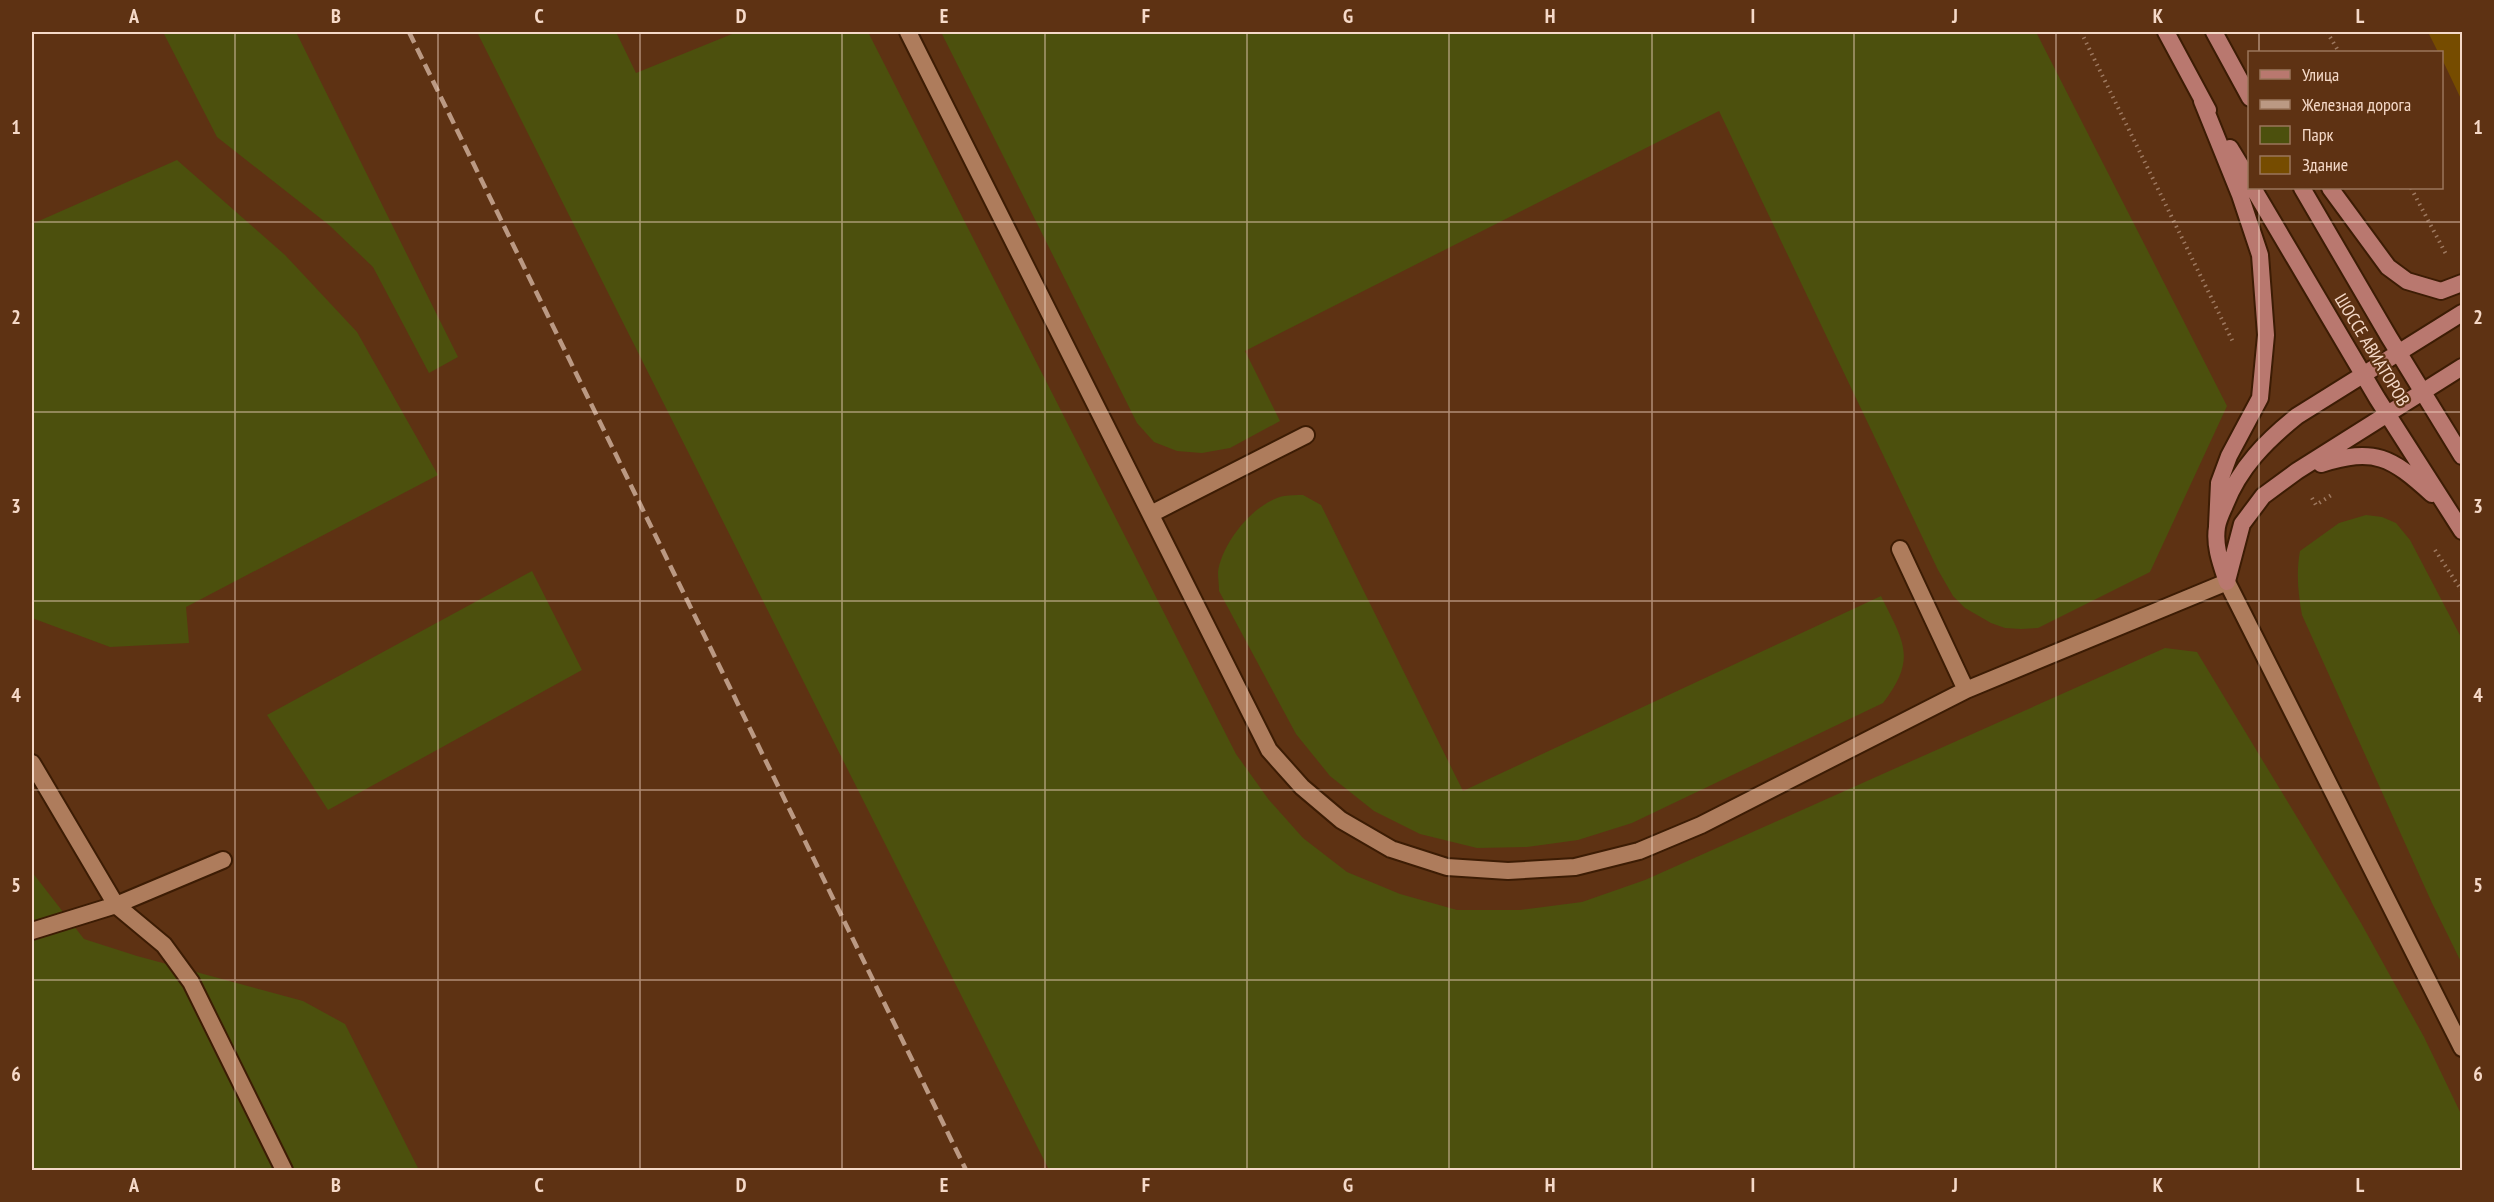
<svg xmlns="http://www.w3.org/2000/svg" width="2494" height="1202" viewBox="0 0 2494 1202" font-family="'PT Sans Narrow',sans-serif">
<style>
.green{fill:#4c500d}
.building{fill:#764c00}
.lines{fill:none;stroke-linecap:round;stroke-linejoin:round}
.service-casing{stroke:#3c1c04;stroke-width:20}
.minor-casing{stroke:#3c1c04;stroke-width:20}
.secondary-casing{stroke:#3c1c04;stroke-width:20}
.path{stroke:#9e7960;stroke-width:4;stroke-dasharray:1.5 4.5;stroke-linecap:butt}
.service{stroke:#ae7c5c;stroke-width:16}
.minor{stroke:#ae7c5c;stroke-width:16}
.secondary{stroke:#b9786f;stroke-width:16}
.rail{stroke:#bb9983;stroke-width:4.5;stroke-dasharray:12 6;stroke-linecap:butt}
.grid{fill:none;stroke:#f5d9c8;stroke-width:1.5;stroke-opacity:0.55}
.labels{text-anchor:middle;stroke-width:4.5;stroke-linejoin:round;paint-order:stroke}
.street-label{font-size:18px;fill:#f5d9c8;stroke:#5e3213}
.neatline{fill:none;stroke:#f5d9c8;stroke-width:2}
.grid-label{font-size:20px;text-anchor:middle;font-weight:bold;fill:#f5d9c8}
</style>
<rect width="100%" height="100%" fill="#5e3213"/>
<path class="green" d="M163,32H296L458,357L429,373L373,267L329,225L217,137Z
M477,32H616L636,73L737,32H868L1236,754L1269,800L1303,838L1347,872L1400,894L1457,910H1520L1582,902L1645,880L2165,648L2197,652L2361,923L2424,1037L2462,1116V1170H1049Z
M941,32H2036L2227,406L2150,572L2038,628L2021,629L2005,628L1991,623L1965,608L1953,596L1938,570L1719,111L1245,351L1280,421L1230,448L1202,453L1177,451L1154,442L1137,423Z
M177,160L285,255L357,332L438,475L186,607L189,643L110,647L32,618V224Z
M1303,495L1321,505L1463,791L1881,596C1903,641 1918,658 1883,703L1632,823L1578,840L1527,847L1477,848L1420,834L1374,811L1330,776L1296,734L1219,591C1219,585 1218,578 1218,572C1222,543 1254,502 1284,496C1290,495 1297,495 1303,495Z
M2366,515L2382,517L2396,523L2410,540L2462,639V964L2432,903L2302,615C2298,593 2296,573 2300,551L2339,523Z
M532,571L582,670L328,810L267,715Z
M32,872L84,939L137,956L303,1001L345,1024L419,1170H32Z"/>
<path class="building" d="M2428,32H2462V101L2442,59V52H2438Z"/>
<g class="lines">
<g class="service-casing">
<path id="service" d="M908,32L1269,750L1302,787L1341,820L1391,849L1447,867L1508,871L1575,867L1639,851L1701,825L1966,690L2227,582
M1151,514L1306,435
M1900,549L1966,690
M32,763L116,905L164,945L191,982L284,1170
M32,931L116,905L223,860"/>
</g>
<g class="minor-casing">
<path id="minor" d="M2227,582L2462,1048"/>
</g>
<g class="secondary-casing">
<path id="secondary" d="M2166,32L2208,110
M2214,32L2250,98
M2202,101L2240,195L2260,255L2266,335L2260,398L2229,456L2219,483L2217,526
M2230,148L2250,181
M2253,188L2377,398L2462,531
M2302,188L2389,337L2462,456
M2330,188L2388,267L2407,281L2441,291L2462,283
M2321,464C2375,447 2391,457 2432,494
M2227,581L2242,524L2263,496L2297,471L2462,367
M2227,582C2221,564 2214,546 2217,527C2218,520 2222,512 2225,505C2240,467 2266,441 2297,416L2462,313"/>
</g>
<path class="path" d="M2081,32L2233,342
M2327,32L2339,52
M2411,188L2447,256
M2312,498L2316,505L2333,494
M2435,550L2462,591"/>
<use href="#service" class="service"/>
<use href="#minor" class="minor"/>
<use href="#secondary" class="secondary"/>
<path class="rail" d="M409,32L966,1170"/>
</g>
<path class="grid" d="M235,32V1170M438,32V1170M640,32V1170M842,32V1170M1045,32V1170M1247,32V1170M1449,32V1170M1652,32V1170M1854,32V1170M2056,32V1170M2259,32V52M2259,188V1170M32,222H2462M32,412H2462M32,601H2462M32,790H2462M32,980H2462"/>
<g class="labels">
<g class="street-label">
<text transform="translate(2372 350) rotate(59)" y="6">ШОССЕ АВИАТОРОВ</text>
</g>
</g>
<rect width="2494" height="1202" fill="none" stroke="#5e3213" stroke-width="66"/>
<rect x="2248" y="51" width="195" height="138" fill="#5e3213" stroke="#9a755b" stroke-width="1.5"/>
<rect x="2260" y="70" width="30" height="9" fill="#b9786f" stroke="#9a755b" stroke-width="1.5"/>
<text x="2302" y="81" font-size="18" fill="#f5d9c8">Улица</text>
<rect x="2260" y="100" width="30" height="9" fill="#bb9983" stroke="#9a755b" stroke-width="1.5"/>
<text x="2302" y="111" font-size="18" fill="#f5d9c8">Железная дорога</text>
<rect x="2260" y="126" width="30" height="18" fill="#4c500d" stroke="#9a755b" stroke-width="1.5"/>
<text x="2302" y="141" font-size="18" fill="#f5d9c8">Парк</text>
<rect x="2260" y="156" width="30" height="18" fill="#764c00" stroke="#9a755b" stroke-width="1.5"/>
<text x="2302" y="171" font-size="18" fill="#f5d9c8">Здание</text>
<rect x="33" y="33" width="2428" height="1136" class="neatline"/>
<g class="grid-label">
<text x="134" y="23">A</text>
<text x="336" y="23">B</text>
<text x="539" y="23">C</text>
<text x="741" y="23">D</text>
<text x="944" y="23">E</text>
<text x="1146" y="23">F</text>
<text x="1348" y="23">G</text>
<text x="1550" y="23">H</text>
<text x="1753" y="23">I</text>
<text x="1955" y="23">J</text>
<text x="2158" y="23">K</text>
<text x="2360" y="23">L</text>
<text x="16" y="134">1</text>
<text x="2478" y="134">1</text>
<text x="16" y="324">2</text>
<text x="2478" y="324">2</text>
<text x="16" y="513">3</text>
<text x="2478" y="513">3</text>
<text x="16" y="702">4</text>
<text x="2478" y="702">4</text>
<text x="16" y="892">5</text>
<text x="2478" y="892">5</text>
<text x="16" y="1081">6</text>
<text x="2478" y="1081">6</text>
<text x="134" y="1192">A</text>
<text x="336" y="1192">B</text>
<text x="539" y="1192">C</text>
<text x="741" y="1192">D</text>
<text x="944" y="1192">E</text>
<text x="1146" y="1192">F</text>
<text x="1348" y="1192">G</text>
<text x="1550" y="1192">H</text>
<text x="1753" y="1192">I</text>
<text x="1955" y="1192">J</text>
<text x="2158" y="1192">K</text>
<text x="2360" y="1192">L</text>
</g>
</svg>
